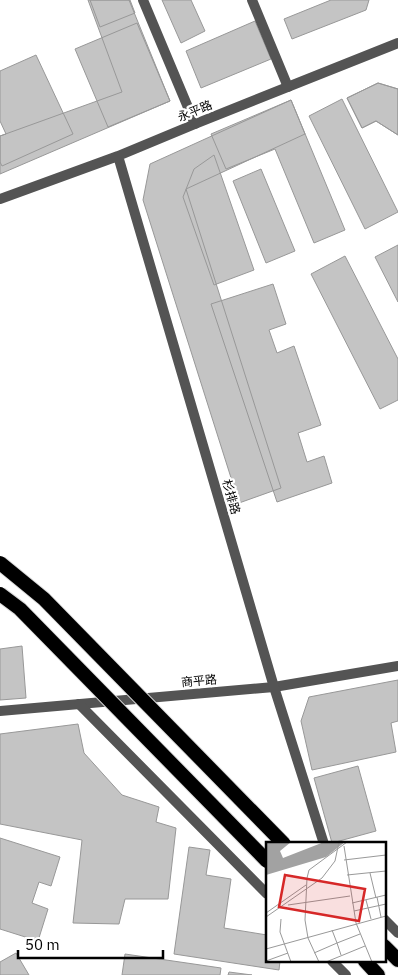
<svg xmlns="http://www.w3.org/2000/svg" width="398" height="975" viewBox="0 0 398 975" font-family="'IBM Plex Sans','Noto Sans SC',sans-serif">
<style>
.building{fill:#c4c4c4;stroke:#989898}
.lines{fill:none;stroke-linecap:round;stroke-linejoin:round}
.trunk-casing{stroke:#dbdbdb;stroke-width:16}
.minor{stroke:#545454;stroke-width:10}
.tertiary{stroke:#545454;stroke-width:10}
.trunk{stroke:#000;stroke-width:14}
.trunk-bridge-casing{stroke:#dbdbdb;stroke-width:16;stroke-linecap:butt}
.trunk-bridge{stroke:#000;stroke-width:14}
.labels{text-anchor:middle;stroke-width:4.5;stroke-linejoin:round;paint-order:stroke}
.street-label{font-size:12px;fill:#000;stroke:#fff}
.inset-road{fill:none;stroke:#999;stroke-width:1}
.view{fill:#d62828;fill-opacity:0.15;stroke:#d62828;stroke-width:2.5}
.inset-edge{fill:none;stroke:#000;stroke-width:2.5}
</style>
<rect width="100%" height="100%" fill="#fff"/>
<path class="building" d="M88,0H129L170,101L0,174V136L122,92Z
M90,0H130L135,13L100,27Z
M162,0H191L205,31L181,43Z
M331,0H369L366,10L292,39L284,19Z
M255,21L271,59L201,88L186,51Z
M137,23L170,101L108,127L75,49Z
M36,55L73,134L2,166L0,162V136L6,134L0,121V71Z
M378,83L398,89V135L376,121L362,128L347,98Z
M378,83L398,89V135L376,121L362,128L347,98Z
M342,99L398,212L365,229L309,116Z
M291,100L345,230L314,243L275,149L226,169L211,134Z
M291,100L305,134L186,189L281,488L239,503L143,200L150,164Z
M214,155L254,270L214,285L183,197L194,169Z
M261,169L295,251L266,263L233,181Z
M398,245V302L375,257Z
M345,256L398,359V400L380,409L311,274Z
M273,284L286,324L269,330L277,353L294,346L321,425L298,433L307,462L324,456L332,483L277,502L211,304Z
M22,646L26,698L0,700V649Z
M398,680V721L391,723L396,752L312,770L301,721L309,697Z
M78,724L84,753L122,795L159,807L156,822L176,828L168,899H125L119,924L73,923L82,840L0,824V734Z
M358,766L376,831L332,843L314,778Z
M0,838L60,857L51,886L39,882L32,903L48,909L38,941L0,929Z
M189,847L210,850L206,875L231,879L224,928L267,935L266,953L267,954V961H280L279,970L174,954Z
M16,953L29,975H0V962Z
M125,954L221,968L220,975H122Z
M229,972L252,975H228Z"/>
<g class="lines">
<g class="trunk-casing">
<path id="trunk" d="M384,946L398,960
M365,961L378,975"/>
</g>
<path class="minor" d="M143,0L195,124
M252,0L288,87
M0,711L274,687L398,666"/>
<path class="tertiary" d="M118,156L274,687L324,844
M0,199L118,156L195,124L398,43
M79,704L267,894
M384,919L398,933
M332,961L346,975"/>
<use href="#trunk" class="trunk"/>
<g class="trunk-bridge-casing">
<path id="trunk-bridge" d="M0,563L44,599L284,844
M0,594L20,609L267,861"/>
</g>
<use href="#trunk-bridge" class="trunk-bridge"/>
</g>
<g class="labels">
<g class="street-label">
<text transform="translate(195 111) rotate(-22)" y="4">永平路</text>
<text transform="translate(231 497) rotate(74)" y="4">杉排路</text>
<text transform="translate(199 681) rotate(-5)" y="4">商平路</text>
</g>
</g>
<g transform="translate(266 842)">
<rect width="120" height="120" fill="#fff"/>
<path d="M0,0H25L14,9L17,16L58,0H79L60,15L0,33Z" fill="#a2a2a2"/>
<path class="inset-road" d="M78,4L90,81L106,120M78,18L120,13M104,31L110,56M81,33L120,29M111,55L115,75M100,58L105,77M86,61L120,53M22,63L84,54M88,69L120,62M0,71L40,43M0,75L56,36L69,19L73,0M15,77L14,90L25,120M66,88L71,101L94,92M0,107L120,74M48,111L71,101L75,113M0,119L22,111M53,120L42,96L39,78L41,36L43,28L81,0M60,120L99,104"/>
<path class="view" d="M19,33L99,47L93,79L13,65Z"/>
<rect width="120" height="120" class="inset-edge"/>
</g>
<path d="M18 950v8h145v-8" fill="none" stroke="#000000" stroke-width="2.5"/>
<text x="25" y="950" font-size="15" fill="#000000" stroke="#ffffff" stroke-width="4" paint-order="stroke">50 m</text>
</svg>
